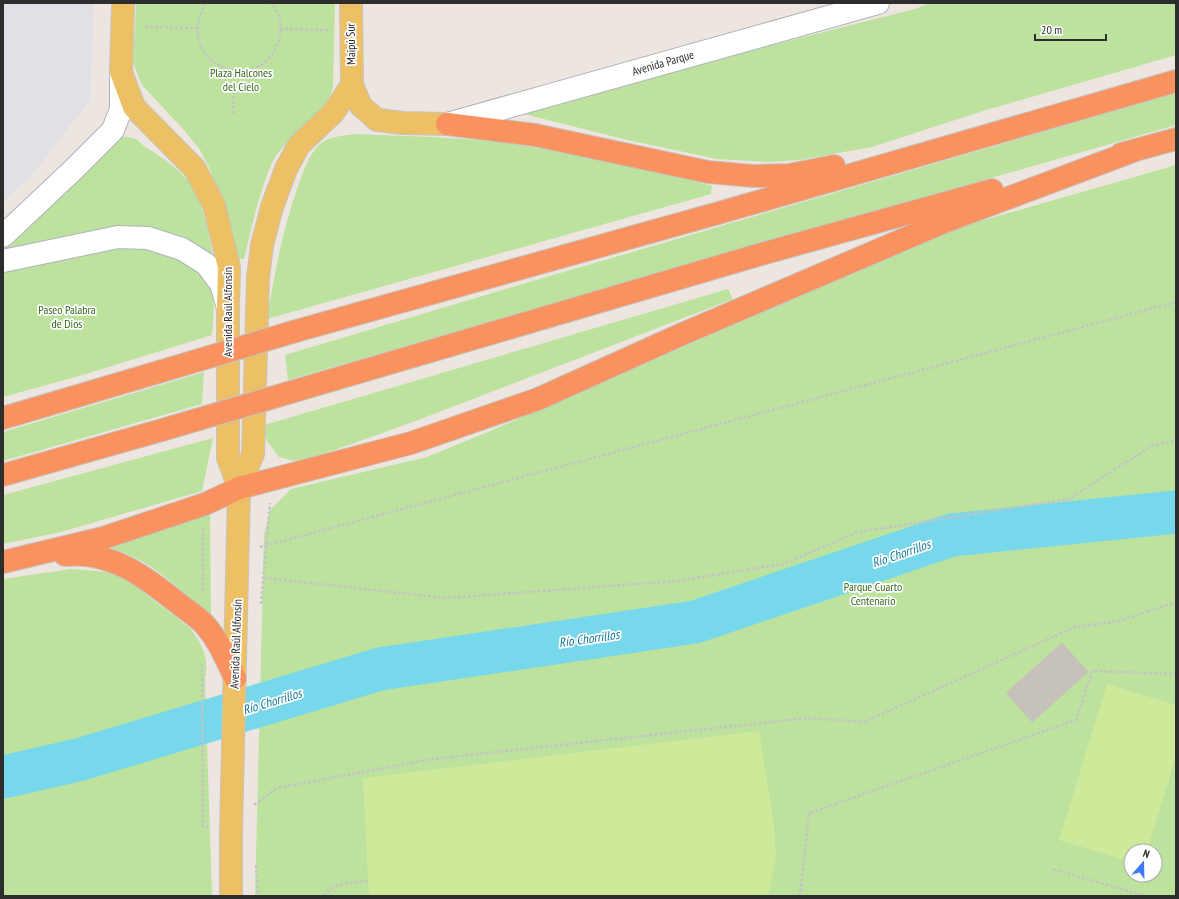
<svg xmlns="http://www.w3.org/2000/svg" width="1179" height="899" viewBox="0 0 1179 899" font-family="'PT Sans Narrow',sans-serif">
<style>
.industrial{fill:#e1e0e6}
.green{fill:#bce29e;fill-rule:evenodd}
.pitch{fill:#cfe99a}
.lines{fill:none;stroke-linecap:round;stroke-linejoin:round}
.river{stroke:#77d8eb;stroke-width:43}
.building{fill:#c6c1bb;stroke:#c9c2b9}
.minor-casing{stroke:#b0b3bc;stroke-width:24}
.major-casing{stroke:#c4c4c4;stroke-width:24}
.highway-casing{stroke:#c4c4c4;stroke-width:24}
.path{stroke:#c4c4c4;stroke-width:2.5;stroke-dasharray:3 2;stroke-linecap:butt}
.minor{stroke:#fff;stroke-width:22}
.major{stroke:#edc065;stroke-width:22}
.highway{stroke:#f9925f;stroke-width:22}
.highway-bridge-casing{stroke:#c4c4c4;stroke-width:24;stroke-linecap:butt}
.highway-bridge{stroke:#f9925f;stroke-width:22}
.labels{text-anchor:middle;stroke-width:3.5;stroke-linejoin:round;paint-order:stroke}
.street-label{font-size:12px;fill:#2d2d2d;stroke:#fff}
.park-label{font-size:12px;fill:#35691d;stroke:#fff}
.water-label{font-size:13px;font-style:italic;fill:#127a9b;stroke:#fff}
</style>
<rect width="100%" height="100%" fill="#ede6e0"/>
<path class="industrial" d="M3,3H94L90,100L31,176L3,202Z"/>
<path class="green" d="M136,3H335L333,87L330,96L325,105C311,119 282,144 273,161C260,188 251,230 244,259H238L233,233L222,200L208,165L200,150L183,129L142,85L133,63Z
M930,3H1176V55L983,111L872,147L799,160L770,162L717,159L623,139L524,114L538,108L748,51L915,9Z
M1176,93V125L288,380L285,355L499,291Z
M355,134C408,136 461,137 513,144C580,153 647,168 712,186L711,194L267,319C275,272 283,226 300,181C304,169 309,156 318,146C327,136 343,136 355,134Z
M122,137C141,137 136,142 149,149C164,159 181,170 191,185C205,208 209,236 214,262L179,238L3,251L114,144Z
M1176,165V896H255L264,535L270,510L291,489L427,457L488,432L953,229ZM1131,851H1155V875H1131Z
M107,246C120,247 133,246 146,247C165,249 200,271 210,286C216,294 213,324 212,335L86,374L3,397V272L67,254Z
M728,289L733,299L413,422L318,456L294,461L279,457L267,441L261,426Z
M204,372L202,404L3,461V432Z
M213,438L202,491L61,532L3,544V495Z
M210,514L211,618C190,598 169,578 145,563C132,555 118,551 104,546Z
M71,569L118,573L190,628C203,646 209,657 205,679L212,896H3V579Z"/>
<path class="pitch" d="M1107,684L1176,705V756L1147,851H1131V862L1059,840Z
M759,731L774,824L776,858L769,892L766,896H369L363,778Z"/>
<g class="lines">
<path class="river" d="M3,777L78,760L380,669L695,622L952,535L1176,512"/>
</g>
<path class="building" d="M1062,643L1088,672L1032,722L1006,693Z"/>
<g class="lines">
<g class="minor-casing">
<path id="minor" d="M447,124L878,3
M3,236L74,169L113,130L121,109V75
M3,261L118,237L148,238L182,249L206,264L221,284L228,308"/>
</g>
<g class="major-casing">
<path id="major" d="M123,3L121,72L134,107L195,169L214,205L229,267L228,308V458L239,488
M351,3L352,85L361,106L377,120L403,123L447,124
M231,896V832L239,488L253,454L258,278L262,245L272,207L286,169L299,145L333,113L352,85"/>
</g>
<g class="highway-casing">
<path id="highway" d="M447,124L535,135L708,172L753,176L789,175L834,166
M1121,154L1176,139
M296,331L722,212L1176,81
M298,390L765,253L992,190
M3,418L162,371
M3,475L162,430
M65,555C111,550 145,577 179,604C188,611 198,617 205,625C219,641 226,659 235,678
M3,562L103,538L205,504L239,488L411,443L538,399L680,335L944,222L1136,150"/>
</g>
<path class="path" d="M206,3C170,63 260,100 279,40C283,27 280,13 271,3
M145,27L197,28
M280,29L328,30
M233,114L235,70
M203,528V593
M260,547L1176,302
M264,578L446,598L676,581L783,564L858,532L1069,499L1153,445L1176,441
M261,604L270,503
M202,664L203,826L208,827
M254,805L277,788L432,759L807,718L864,722L1075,627L1119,621L1176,602
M256,865L258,896
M1053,869L1145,896
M324,896C331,882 354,883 368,881
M800,896L809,813L1076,720L1092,671L1176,674"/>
<use href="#minor" class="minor"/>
<use href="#major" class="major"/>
<use href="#highway" class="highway"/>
<g class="highway-bridge-casing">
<path id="highway-bridge" d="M162,371L296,331
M162,430L298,390"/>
</g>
<use href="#highway-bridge" class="highway-bridge"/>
</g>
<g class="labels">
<g class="street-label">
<text transform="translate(351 44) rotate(-91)" y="4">Maipú Sur</text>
<text transform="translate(663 63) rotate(-16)" y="4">Avenida Parque</text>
<text transform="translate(228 312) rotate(-90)" y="4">Avenida Raúl Alfonsín</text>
<text transform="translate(236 644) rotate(-88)" y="4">Avenida Raúl Alfonsín</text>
</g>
<g class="park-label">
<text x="241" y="77">Plaza Halcones<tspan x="241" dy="14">del Cielo</tspan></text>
<text x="67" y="314">Paseo Palabra<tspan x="67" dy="14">de Dios</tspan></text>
<text x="873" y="591">Parque Cuarto<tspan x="873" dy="14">Centenario</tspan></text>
</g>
<g class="water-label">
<text transform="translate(901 553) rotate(-19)" y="5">Río Chorrillos</text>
<text transform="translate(589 638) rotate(-8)" y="5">Río Chorrillos</text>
<text transform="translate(272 701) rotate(-17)" y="5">Río Chorrillos</text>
</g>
</g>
<rect width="1179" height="899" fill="none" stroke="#2d2d2d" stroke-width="8"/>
<g transform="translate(1143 863) rotate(20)"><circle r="19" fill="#ffffff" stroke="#ababab"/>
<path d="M0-3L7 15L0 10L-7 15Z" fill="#4678f5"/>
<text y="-6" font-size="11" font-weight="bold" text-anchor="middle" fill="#2d2d2d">N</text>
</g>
<path d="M1035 34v6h71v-6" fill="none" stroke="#2d2d2d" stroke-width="2"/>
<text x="1041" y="34" font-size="12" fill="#2d2d2d" stroke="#ffffff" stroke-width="3" paint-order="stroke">20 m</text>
</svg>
